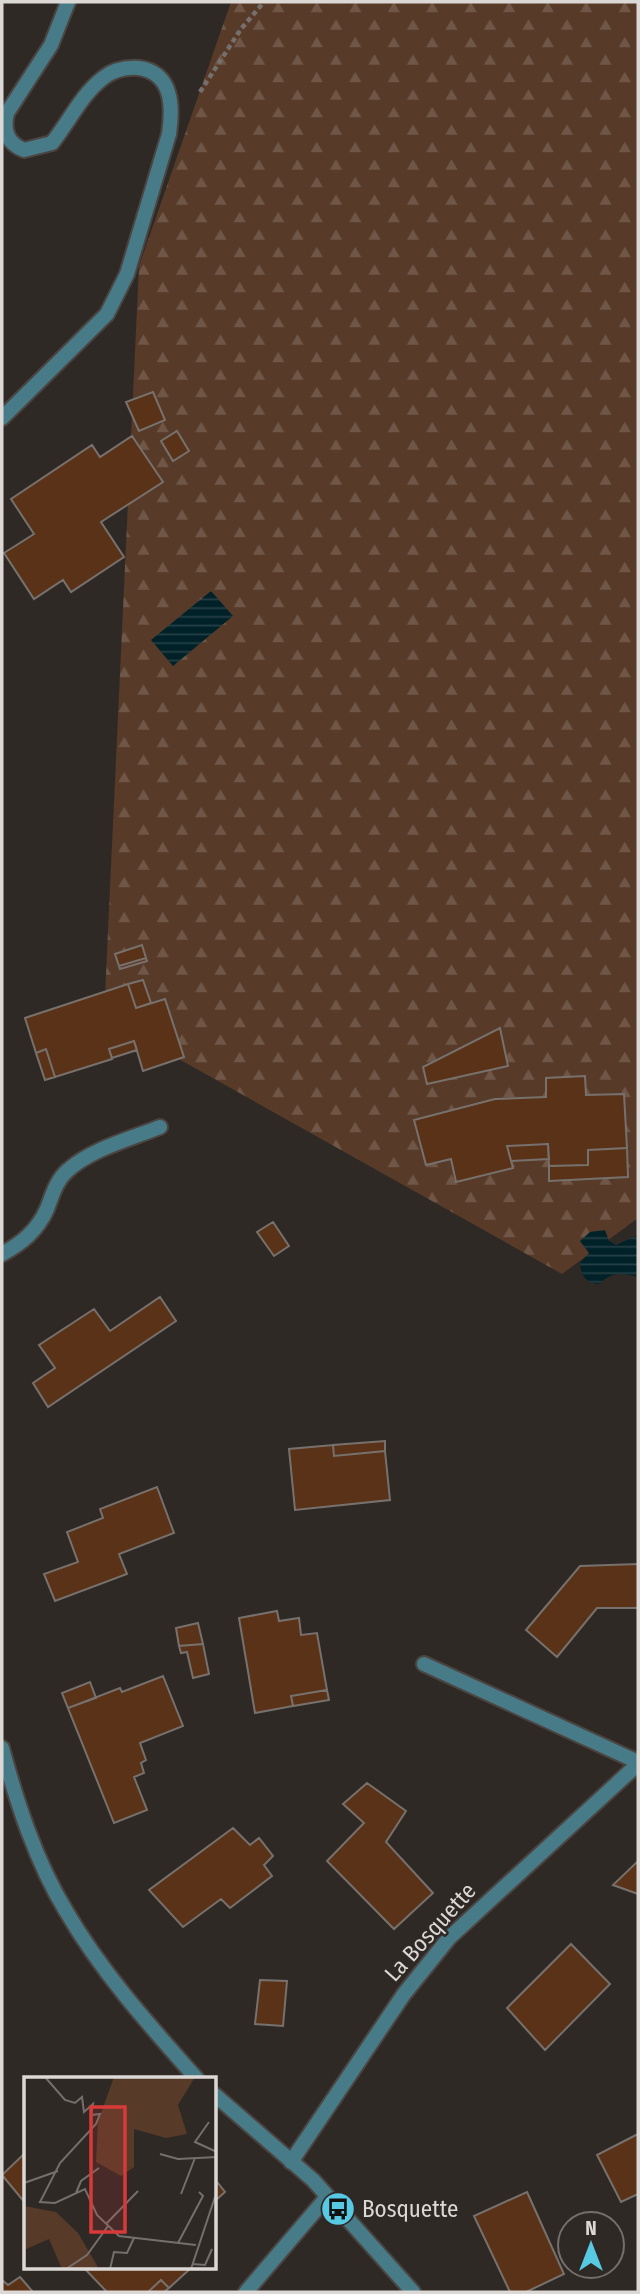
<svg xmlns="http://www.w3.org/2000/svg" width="640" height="2294" viewBox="0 0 640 2294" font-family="'Fira Sans Condensed',sans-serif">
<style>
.forest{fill:url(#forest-firs)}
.water{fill:url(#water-rules)}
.building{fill:#5a3218;stroke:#77716d;stroke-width:2}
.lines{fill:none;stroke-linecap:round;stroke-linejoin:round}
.lane-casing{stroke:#4b4542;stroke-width:18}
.street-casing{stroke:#4b4542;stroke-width:18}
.path{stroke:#75706d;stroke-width:4.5;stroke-dasharray:5 3.5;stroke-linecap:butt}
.lane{stroke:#487b88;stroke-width:14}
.street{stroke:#487b88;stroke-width:14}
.labels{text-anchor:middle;stroke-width:5;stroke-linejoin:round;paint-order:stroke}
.street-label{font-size:23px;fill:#dcd8d6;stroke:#2f2926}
.poi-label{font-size:23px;fill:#dcd8d6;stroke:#2f2926;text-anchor:start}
.inset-road{fill:none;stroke:#746f6c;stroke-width:2}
.view{fill:#d73a39;fill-opacity:0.15;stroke:#d73a39;stroke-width:3.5}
.inset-edge{fill:none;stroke:#dcd8d6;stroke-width:3.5}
</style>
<defs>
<pattern id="forest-firs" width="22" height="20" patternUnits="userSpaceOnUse" patternTransform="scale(1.75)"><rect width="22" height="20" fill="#573a28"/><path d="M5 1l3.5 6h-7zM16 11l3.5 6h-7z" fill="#6f5646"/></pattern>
<pattern id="water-rules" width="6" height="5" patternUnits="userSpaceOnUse" patternTransform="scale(1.75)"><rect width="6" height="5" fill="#002128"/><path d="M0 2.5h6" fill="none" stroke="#254046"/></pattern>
</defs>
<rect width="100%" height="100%" fill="#2f2926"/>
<path class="forest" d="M231,2H638V1218L562,1274L104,1017L139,266Z"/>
<path class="water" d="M211,591L233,616L173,666L151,640Z
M605,1230L609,1241L616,1245L638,1235V1277C622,1273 613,1271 599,1284C587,1284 580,1275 580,1263L589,1253L580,1241L590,1232Z"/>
<path class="building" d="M153,392L165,420L139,431L126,402Z
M177,431L189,451L173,461L161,441Z
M132,436L163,482L101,522L124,557L71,592L63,580L34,599L4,553L34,534L11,499L92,445L100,457Z
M142,945L146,958L119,966L115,954Z
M146,958L147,961L120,969L119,966Z
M143,980L151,1003L136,1008L128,984Z
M128,984L136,1008L165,999L184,1057L143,1071L134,1041L109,1049L112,1059L55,1077L46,1049L36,1053L25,1018Z
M500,1028L508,1066L427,1084L423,1067Z
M134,1041L137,1050L112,1058L109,1049Z
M46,1049L55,1077L45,1080L36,1053Z
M585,1076L586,1095L624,1094L627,1148L588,1150V1165L549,1166L548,1144L507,1146L513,1168L456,1182L451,1159L426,1165L414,1120L495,1099L546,1097V1078Z
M548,1144L549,1159L511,1161L507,1146Z
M627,1148L628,1177L549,1181V1166L588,1165V1150Z
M273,1222L289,1246L274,1256L257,1232Z
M160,1297L176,1321L48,1407L33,1383L55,1368L39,1345L94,1309L110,1331Z
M385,1441V1451L334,1456L333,1445Z
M333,1445L334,1456L385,1451L390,1500L295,1510L289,1449Z
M157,1487L174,1533L119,1554L127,1574L55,1601L44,1574L78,1562L67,1532L103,1518L100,1509Z
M638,1564V1608H597L557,1657L526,1630L580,1566Z
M277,1611L279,1621L299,1618L301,1635L317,1633L327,1690L291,1696L293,1706L255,1713L239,1618Z
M198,1623L203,1644L179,1646L176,1628Z
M203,1644L209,1674L193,1678L187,1652L181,1653L179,1646Z
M163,1676L183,1726L140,1743L146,1760L141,1763L144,1773L134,1777L147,1810L114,1823L68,1708L120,1688L122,1692Z
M90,1682L96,1698L68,1708L62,1693Z
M327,1690L329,1700L293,1706L291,1696Z
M367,1783L406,1811L386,1842L433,1893L394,1929L327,1861L364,1823L343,1804Z
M233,1828L250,1845L259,1838L273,1856L264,1865L272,1876L230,1908L221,1899L183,1927L149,1890Z
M638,1861V1894L613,1885Z
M571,1944L610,1984L545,2050L507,2008Z
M260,1980L287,1981L283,2026L255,2024Z
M638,2134V2194L621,2202L597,2155Z
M26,2152V2204L2,2175Z
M218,2183L225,2192L215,2201V2185Z
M527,2192L564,2274L526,2292H510L474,2216Z
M84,2268H191L169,2288L161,2280L148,2292H107Z
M20,2277L33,2292H2V2280L8,2285Z
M161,2280L169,2288L164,2292H148Z"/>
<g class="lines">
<g class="lane-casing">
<path id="lane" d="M2,1254C22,1243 37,1231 47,1209C52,1196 56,1181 67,1171C91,1149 130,1139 160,1127
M424,1664L638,1762
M291,2162L404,1994L449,1938L638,1764
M246,2292L327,2197"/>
</g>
<g class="street-casing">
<path id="street" d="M2,418L107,314L127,274L169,134C173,107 173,73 139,68C125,67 113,70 103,78C81,95 69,122 52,143L24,150C7,143 3,130 7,113L51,45L68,2
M2,1748C17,1803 36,1862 66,1911C102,1973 150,2026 197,2079
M215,2095L313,2180L413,2292"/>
</g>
<path class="path" d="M200,92L241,29L264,2"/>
<use href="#lane" class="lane"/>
<use href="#street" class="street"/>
</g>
<defs>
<g id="bus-disc" transform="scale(1.75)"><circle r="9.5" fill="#58c9e3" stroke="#2f2926"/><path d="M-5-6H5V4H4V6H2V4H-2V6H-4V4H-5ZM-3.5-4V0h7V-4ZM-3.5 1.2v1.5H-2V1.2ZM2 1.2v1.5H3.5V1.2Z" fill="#111"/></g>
</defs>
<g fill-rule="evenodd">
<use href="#bus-disc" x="338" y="2209"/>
</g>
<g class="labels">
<g class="street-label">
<text transform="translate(430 1932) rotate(-48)" y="8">La Bosquette</text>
</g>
<g class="poi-label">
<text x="362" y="2217">Bosquette</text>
</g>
</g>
<g transform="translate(24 2077)">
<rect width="192" height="192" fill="#2f2926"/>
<path d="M90,0H171L154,28L163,57L142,61L110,52V90L97,99L72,85L74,45ZM0,129L32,135L54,156L75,192H38L25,162L0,173Z" fill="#573a28"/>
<path class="inset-road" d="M21,0L41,23L51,26L58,20L60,35L69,27L67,38L76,37L72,47L36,86L16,125L31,126L61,112L73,138L95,159L172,168M185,45L171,65L193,75M136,77L154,82L193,80M0,106L34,94M52,116L57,104L75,91M157,117L171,81M82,147L114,114M154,166L179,119L175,115M168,187L181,188L188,172M42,192L63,178L84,149M86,192L90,175L103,176L110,161M167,192L193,114"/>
<path class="view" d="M67,30H101V155H67Z"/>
<rect width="192" height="192" class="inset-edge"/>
</g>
<rect width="640" height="2294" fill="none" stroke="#dcd8d6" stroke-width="7"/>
<g transform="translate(591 2245)"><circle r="33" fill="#2f2926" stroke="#746f6c" stroke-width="2"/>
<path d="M0-5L12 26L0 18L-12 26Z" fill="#58c9e3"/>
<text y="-10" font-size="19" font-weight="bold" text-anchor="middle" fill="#dcd8d6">N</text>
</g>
</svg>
